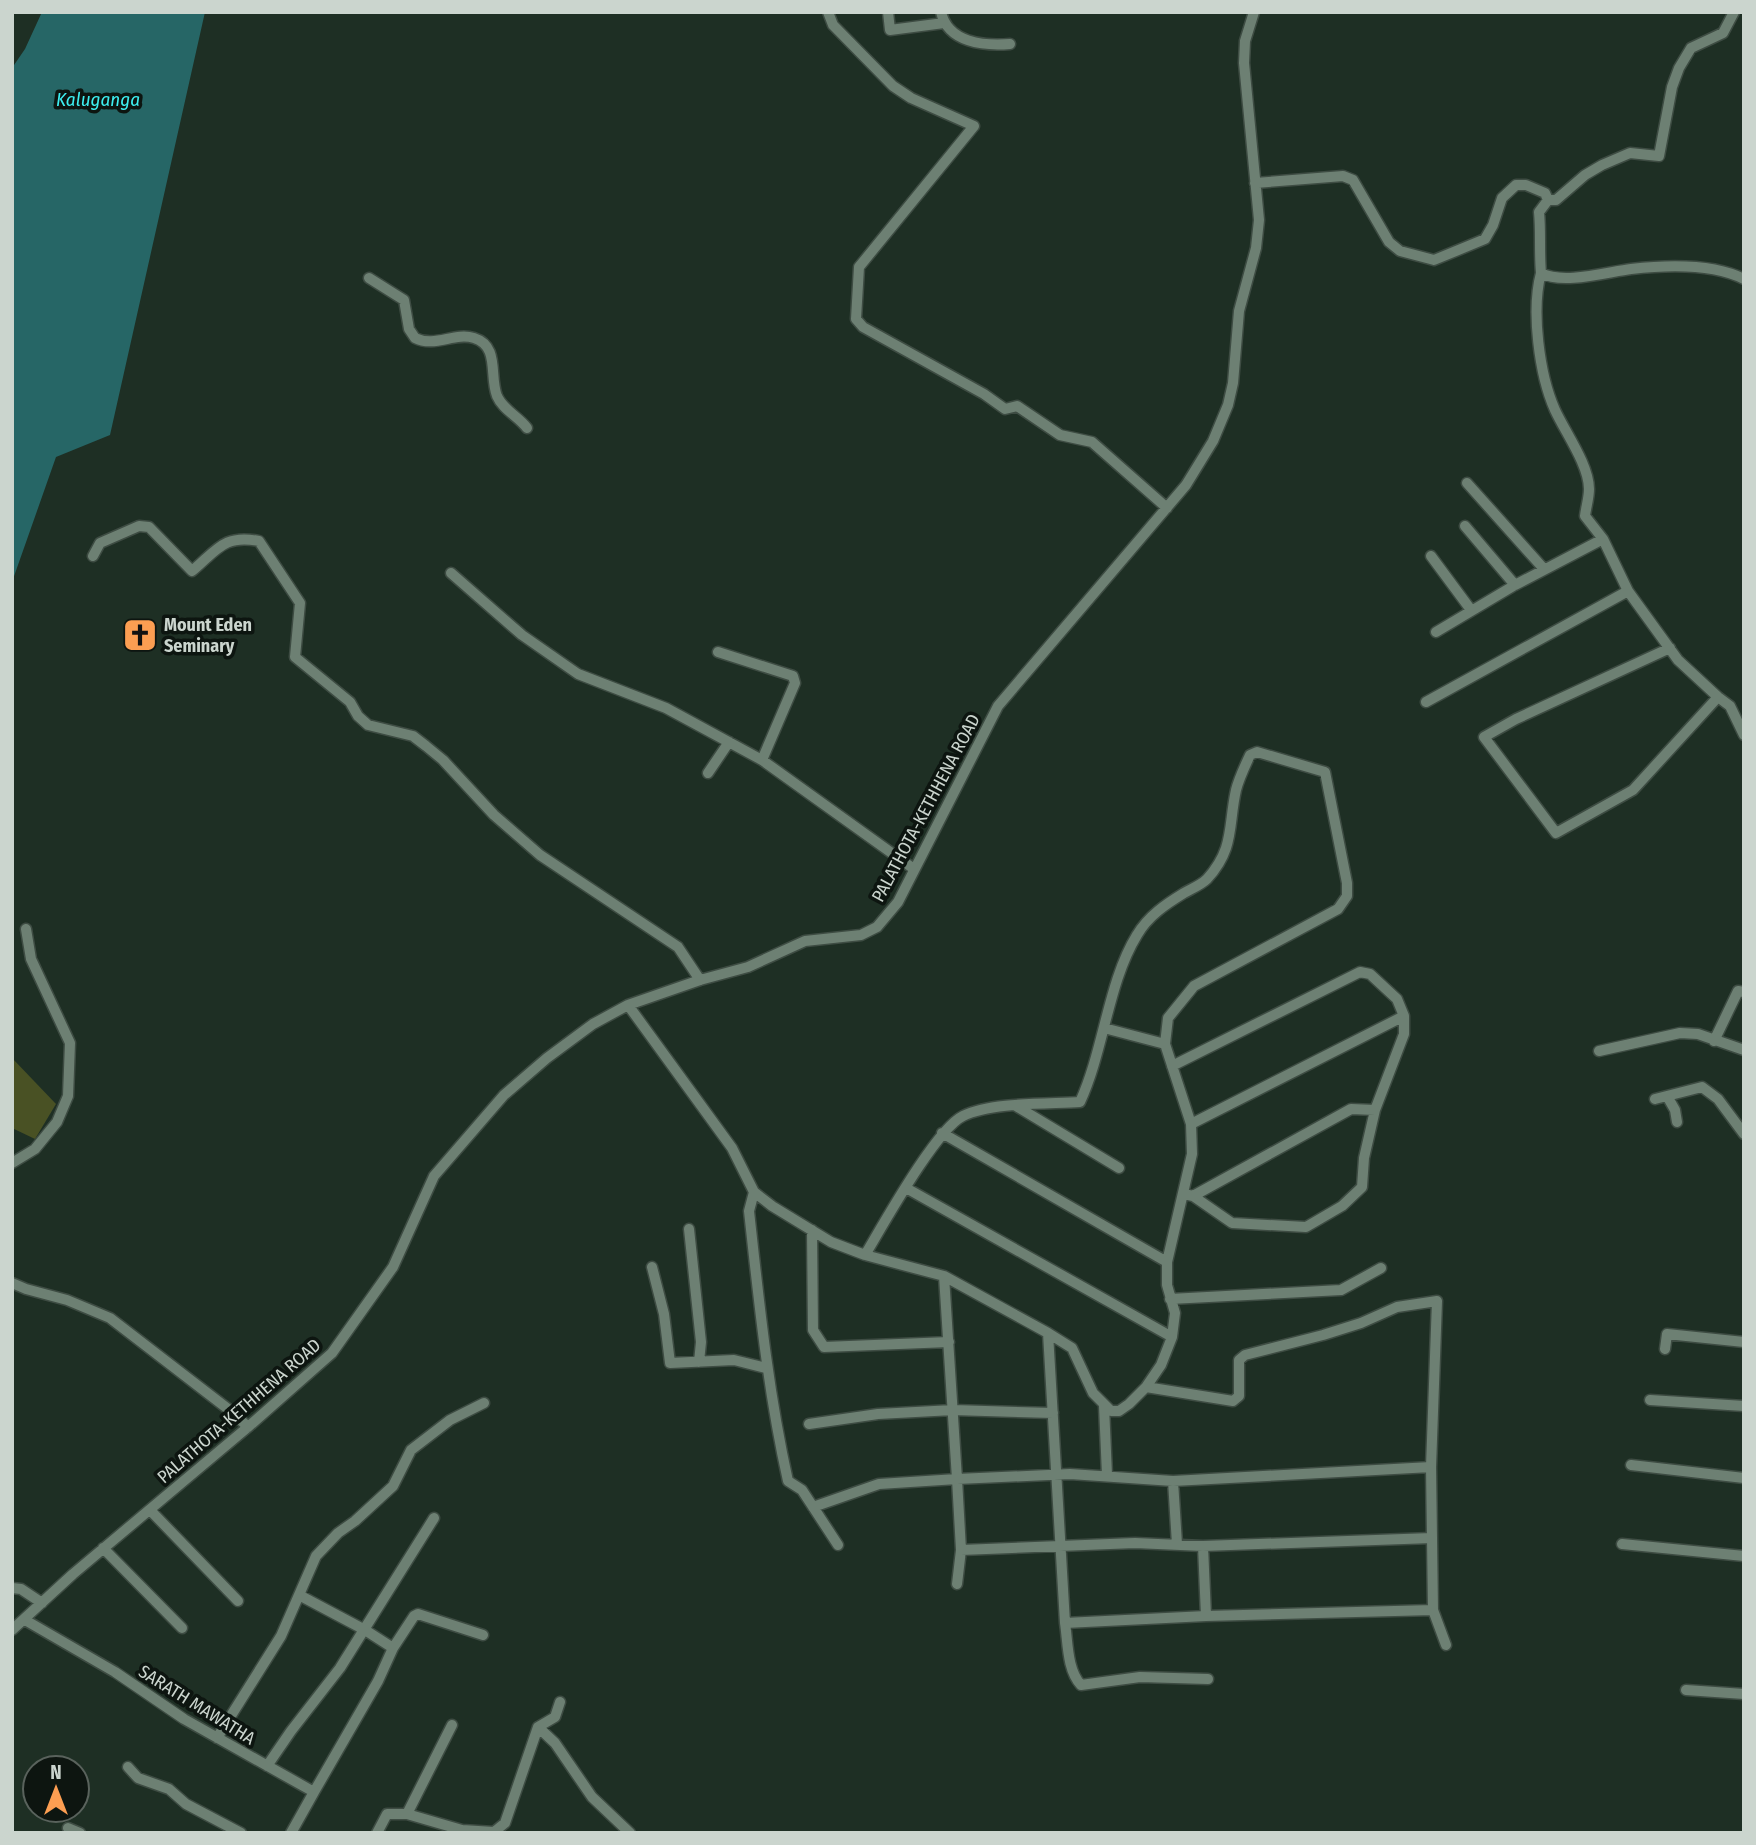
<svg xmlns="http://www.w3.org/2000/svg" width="1756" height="1845" viewBox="0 0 1756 1845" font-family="'Fira Sans Condensed',sans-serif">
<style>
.green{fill:#495124}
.water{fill:#266666}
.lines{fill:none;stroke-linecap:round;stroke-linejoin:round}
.minor-casing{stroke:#3e4c43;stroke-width:13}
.minor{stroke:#6d8073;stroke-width:10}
.labels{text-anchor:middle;stroke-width:7;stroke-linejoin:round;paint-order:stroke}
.poi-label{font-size:18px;font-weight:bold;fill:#cbd5ce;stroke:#0d1510;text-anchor:start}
.street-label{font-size:18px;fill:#cbd5ce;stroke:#0d1510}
.water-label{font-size:19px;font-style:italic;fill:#3deff1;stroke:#0d1510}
</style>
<rect width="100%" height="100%" fill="#1e2f24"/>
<path class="green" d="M12,1058L56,1104L35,1139L12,1128Z"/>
<path class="water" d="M42,12H205L110,435L56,457L12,582V68L25,49Z"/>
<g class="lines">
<g class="minor-casing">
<path id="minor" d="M828,12L833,25L893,86L911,98L974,126L859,267L856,319L863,327L984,394L1005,409L1017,406L1060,435L1092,442L1167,508
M888,12L890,30L944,23
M941,12C948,43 984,46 1010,44
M1255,183L1343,176L1353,180L1389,242L1400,251L1434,260L1485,239L1493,225L1502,198L1516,185H1526L1545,193L1548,200L1539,212C1541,232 1539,251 1541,273C1563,285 1607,272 1631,269C1666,265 1712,263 1744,279
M1548,200H1556L1585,175L1602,165L1630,153L1659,156L1672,87L1679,68L1691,48L1723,33L1734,12
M1541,273C1531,310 1539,374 1555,410C1565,432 1589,465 1589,489C1589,498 1586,507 1585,516L1603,539L1628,591L1678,660L1718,697L1730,706L1744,735
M369,278L404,300L409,329L415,338C435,348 454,332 474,338C500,346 489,376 497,396C503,410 518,416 527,428
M1467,483L1544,569
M1465,526L1515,585
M93,556L100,543L139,526L149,527L192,571C217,550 224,534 259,541L300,603L295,657L350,702L358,716L368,725L413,736L426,746L443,760L494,815L540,855L678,947L700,980
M1431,556L1471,610
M451,573L522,635L578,674L666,708L762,760L914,869
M1436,632L1515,585L1603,539
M1670,648L1516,719L1484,737L1556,833L1633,790L1718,697
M718,652L793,676L795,683L762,760
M1426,702L1628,591
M708,773L729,742
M628,1005L732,1148L754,1192L772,1206L831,1242L865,1255L944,1276L1048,1333L1072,1348L1093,1393L1111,1411H1119L1129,1404L1146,1387L1161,1365L1172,1337L1175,1313L1167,1285V1262L1192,1154L1191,1124L1165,1044L1168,1018L1194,986L1338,909L1347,896V883L1325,772L1257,752L1250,755C1245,766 1239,778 1236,790C1228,826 1235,848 1207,879C1201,885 1191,889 1184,893C1166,904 1148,916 1137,935C1108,982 1104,1050 1080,1102C1048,1104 991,1102 963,1116C936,1129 883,1225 865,1255
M1104,1028L1165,1044
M1714,1041L1738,991L1744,992
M1599,1051L1680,1033L1698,1034L1744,1050
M1172,1066L1360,972L1370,974L1397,999L1404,1016V1034L1375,1110L1364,1158L1362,1187L1342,1206L1306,1227L1232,1223L1193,1196L1184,1194
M1667,1096L1675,1110L1677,1122
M1655,1099L1702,1087L1718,1099L1744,1134
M1016,1106L1119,1168
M1191,1124L1404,1016
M942,1133L1167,1262
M12,1163L35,1149L57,1122L68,1096L70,1043L31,959L26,929
M906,1188L1172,1337
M754,1192L749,1211C759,1302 768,1392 788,1481L802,1490L838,1545
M1193,1196L1351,1109L1375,1110
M689,1229L701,1342L699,1362
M812,1230L813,1330L824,1347L949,1342
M652,1267L664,1314L670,1363L734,1360L766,1368
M944,1276L957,1479L1070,1474L1173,1481L1431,1467
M12,1283L26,1289L67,1300L110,1318L232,1412L248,1427
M1170,1299L1341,1290L1381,1268
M1048,1333L1065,1623C1068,1643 1067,1670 1081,1685L1140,1677L1208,1679
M1665,1349L1667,1334L1744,1342
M1146,1387L1233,1401L1239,1396V1360L1245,1355L1323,1335L1361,1323L1397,1307L1437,1301L1431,1467L1433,1610L1446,1645
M1650,1400L1744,1406
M1104,1406L1107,1475
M809,1424L878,1414L953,1410L1053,1413
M1631,1465L1744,1478
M1173,1481L1177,1544
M813,1507L879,1484L957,1479L961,1550L957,1584
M150,1510L238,1601
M1622,1544L1744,1556
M1203,1546L1206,1616
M103,1548L182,1628
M961,1550L1135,1543L1203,1546L1432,1538
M12,1588L21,1589L42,1603
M299,1595L365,1630L393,1648
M25,1620L115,1672L184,1719L314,1792L291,1833
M1065,1623L1206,1616L1433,1610
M12,1630L73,1574L248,1427L332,1353L393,1267L434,1176L504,1095L547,1058L593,1024L628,1005L700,980L748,967L805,941L861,935L877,927L898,902L998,706L1186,485L1213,441L1228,405L1233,383L1239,311L1256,248L1259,220L1244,63L1245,41L1254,12
M1686,1690L1744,1694
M538,1727L555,1743L592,1797L630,1833
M217,1738L281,1636L316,1556L338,1533L355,1521L393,1486L411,1450L450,1420L484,1403
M267,1766L291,1731L340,1668L434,1518
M128,1767L138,1778L169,1789L186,1804L241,1833
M314,1792L378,1681L393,1648L414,1616L418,1614L483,1635
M407,1814L462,1830L494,1832L505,1823L538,1727L555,1717L560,1702
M68,1828L80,1833
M377,1833L387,1814H407L452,1725"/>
</g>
<use href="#minor" class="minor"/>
</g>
<defs>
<g id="church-square" transform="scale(1.75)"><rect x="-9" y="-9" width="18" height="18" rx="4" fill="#fc9e52" stroke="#0d1510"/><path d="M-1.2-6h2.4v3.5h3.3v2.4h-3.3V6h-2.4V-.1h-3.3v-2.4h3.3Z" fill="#111"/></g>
</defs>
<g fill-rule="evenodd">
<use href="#church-square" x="140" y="635"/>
</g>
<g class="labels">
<g class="poi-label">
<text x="164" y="631">Mount Eden<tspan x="164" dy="21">Seminary</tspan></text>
</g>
<g class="street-label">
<text transform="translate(926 808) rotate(-62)" y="6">PALATHOTA-KETHHENA ROAD</text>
<text transform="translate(239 1411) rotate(-41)" y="6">PALATHOTA-KETHHENA ROAD</text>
<text transform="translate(197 1705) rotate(32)" y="6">SARATH MAWATHA</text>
</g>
<g class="water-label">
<text x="98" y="106">Kaluganga</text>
</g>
</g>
<rect width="1756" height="1845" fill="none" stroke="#cbd5ce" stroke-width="28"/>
<g transform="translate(56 1789)"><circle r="33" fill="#0d1510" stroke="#59625c" stroke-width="2"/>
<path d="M0-5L12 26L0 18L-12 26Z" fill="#fc9e52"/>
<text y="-10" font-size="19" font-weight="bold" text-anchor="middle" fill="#cbd5ce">N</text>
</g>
</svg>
